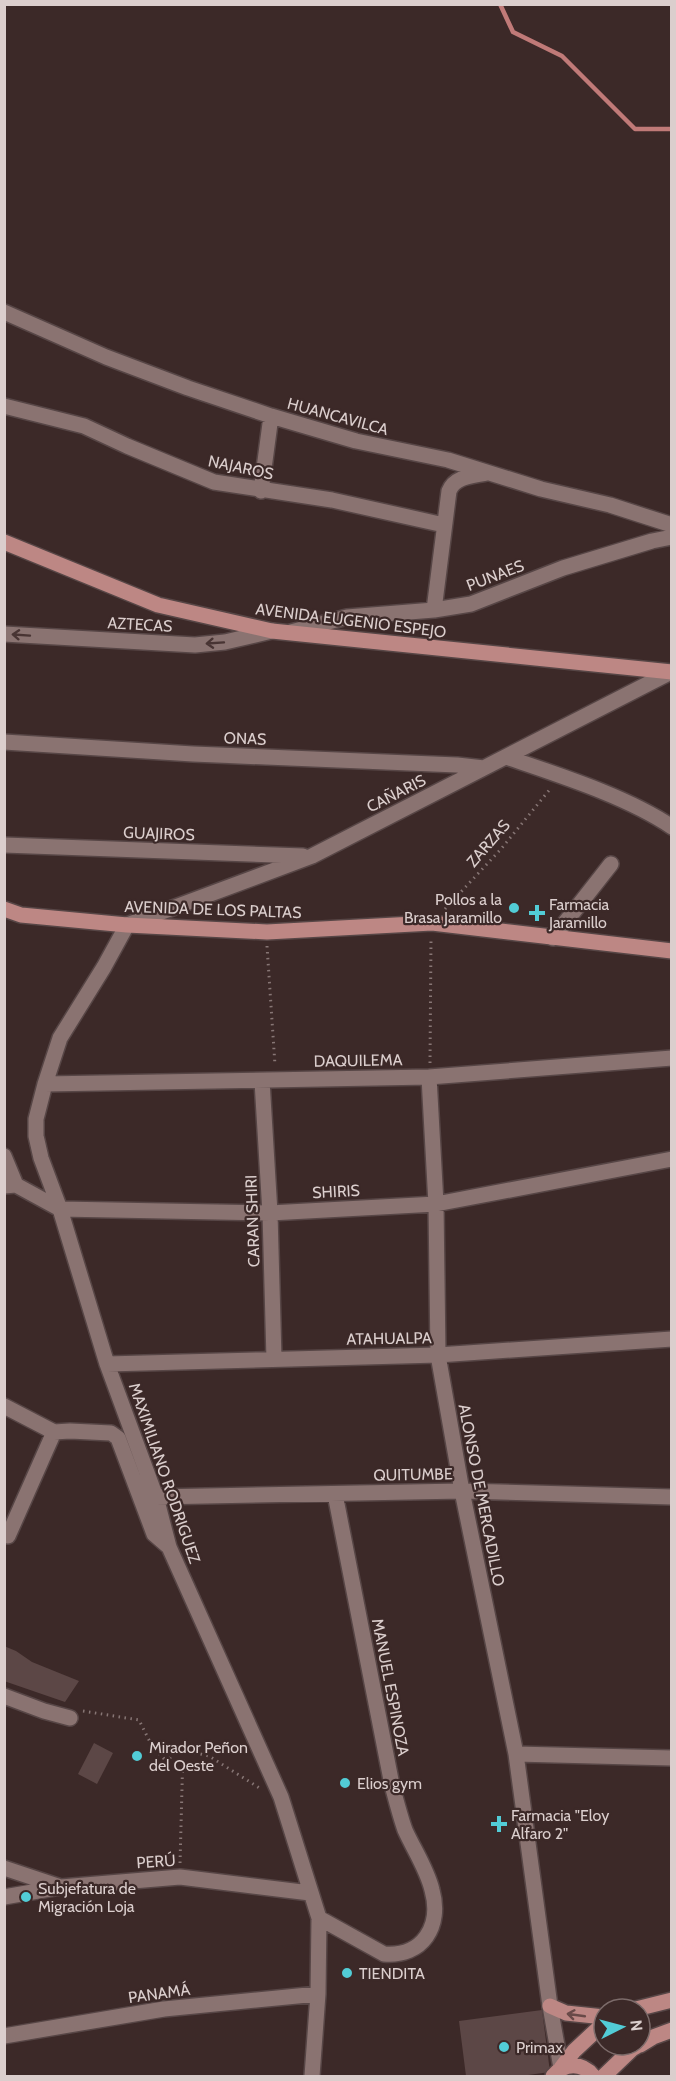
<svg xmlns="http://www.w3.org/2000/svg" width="676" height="2081" viewBox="0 0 676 2081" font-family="Cabin,sans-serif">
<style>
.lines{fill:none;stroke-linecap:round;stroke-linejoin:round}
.stream{stroke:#c07a78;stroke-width:4.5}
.building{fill:#5c4746}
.minor-casing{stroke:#574646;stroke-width:18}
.major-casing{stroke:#574646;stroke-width:18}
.path{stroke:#877675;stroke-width:3;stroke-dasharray:1.5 4.5;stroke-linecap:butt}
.minor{stroke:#8a7371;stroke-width:15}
.major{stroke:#bd8784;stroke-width:15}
.oneway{stroke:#483433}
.oneway2{stroke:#694a48}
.poi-dot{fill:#52ccd6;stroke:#3c2928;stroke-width:2}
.labels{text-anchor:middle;stroke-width:4.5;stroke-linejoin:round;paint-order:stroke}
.street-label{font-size:16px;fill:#dbcecd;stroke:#3c2928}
.poi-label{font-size:16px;fill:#dbcecd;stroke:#3c2928;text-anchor:start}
</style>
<rect width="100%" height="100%" fill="#3c2928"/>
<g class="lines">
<path class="stream" d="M500,4L513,32L562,56L635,129H672"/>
</g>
<path class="building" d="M4,1646L16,1651L32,1662L79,1681L65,1702L4,1681Z
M94,1743L113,1753L97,1784L78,1774Z
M542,2010L550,2072L521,2076H466L459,2021Z"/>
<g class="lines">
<g class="minor-casing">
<path id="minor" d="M4,312L106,357L188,388L271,416L356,441L448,460L541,489L610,505L672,525
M4,406L84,426L127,446L214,482L332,500L444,525
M261,491L271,416
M434,610L449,491C455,476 473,476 487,473
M291,632L347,617L434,610L471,604L563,568L652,541L672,537
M4,634L195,645L225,642L272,631
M4,742L193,754L457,765L484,768
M506,757C558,775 626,796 672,827
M4,845L303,856
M553,938L611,864
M429,1077L436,1204L438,1355L462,1491L516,1754L550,2006L561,2068
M262,1081L270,1213L274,1359
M45,1084L429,1077L672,1058
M4,1156L16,1185
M4,1186L16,1185L60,1209L270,1213L436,1204L672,1159
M107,1364L438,1355L672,1339
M4,1406L54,1432L70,1431L111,1433L118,1438L154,1534L169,1547
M156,1497L462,1491L672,1497
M4,1534L8,1536L54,1432
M4,1696L44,1711L70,1718
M516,1754L672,1758
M4,1868L58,1886
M4,1897L61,1887L180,1877L310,1893
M319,1918L384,1954C423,1957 442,1926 432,1890C427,1869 414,1850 405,1830C400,1816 396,1800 392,1785L335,1494
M4,2036L164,2009L318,1994
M312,2076L318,1994L319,1918L281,1797L169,1547L156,1497L107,1364L60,1209L41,1158L36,1136V1119L45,1084L60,1038L104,967L127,925L312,856L671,672"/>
</g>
<g class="major-casing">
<path id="major" d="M4,542L158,605L272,631L672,672
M4,909L21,915L127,925L267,932L432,923L672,951
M550,2006L566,2013L604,2017
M636,2009L672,2000
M640,2045L653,2037L672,2030
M561,2068L574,2051L604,2023
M553,2076C564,2063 582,2062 593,2076
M604,2076L632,2049L639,2045"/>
</g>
<path class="path" d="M445,909L501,849L551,788
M267,946L275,1065
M430,1063L431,938
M83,1711L139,1720L152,1746L168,1763L174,1748L183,1750L180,1864
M183,1750L209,1756L261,1789"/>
<use href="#minor" class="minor"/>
<use href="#major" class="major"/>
</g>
<defs><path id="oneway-shaft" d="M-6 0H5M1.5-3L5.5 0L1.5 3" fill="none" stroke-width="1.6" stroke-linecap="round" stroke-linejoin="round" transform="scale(1.5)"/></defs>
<g class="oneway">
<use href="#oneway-shaft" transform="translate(21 635) rotate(-176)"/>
<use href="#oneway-shaft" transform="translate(215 643) rotate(176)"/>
</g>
<use class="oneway2" href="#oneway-shaft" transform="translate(576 2015) rotate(-172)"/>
<g class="poi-dot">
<circle cx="514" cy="908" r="6"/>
<path d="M534 904h6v6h6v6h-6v6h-6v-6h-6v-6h6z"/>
<circle cx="137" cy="1756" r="6"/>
<circle cx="345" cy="1783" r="6"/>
<path d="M496 1815h6v6h6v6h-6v6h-6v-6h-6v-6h6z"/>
<circle cx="26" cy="1897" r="6"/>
<circle cx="347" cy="1973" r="6"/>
<circle cx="504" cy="2047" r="6"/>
</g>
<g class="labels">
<g class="street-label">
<text transform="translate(338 416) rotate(15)" y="6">HUANCAVILCA</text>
<text transform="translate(241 467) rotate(12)" y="6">NAJAROS</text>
<text transform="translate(495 575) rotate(-21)" y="6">PUNAES</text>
<text transform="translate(351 620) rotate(7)" y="6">AVENIDA EUGENIO ESPEJO</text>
<text transform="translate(140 624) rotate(3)" y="6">AZTECAS</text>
<text transform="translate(245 738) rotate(2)" y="6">ONAS</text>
<text transform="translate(396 793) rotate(-27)" y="6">CAÑARIS</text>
<text transform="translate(159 833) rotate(2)" y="6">GUAJIROS</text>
<text transform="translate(488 843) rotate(-49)" y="6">ZARZAS</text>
<text transform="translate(213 909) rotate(2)" y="6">AVENIDA DE LOS PALTAS</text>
<text transform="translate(358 1060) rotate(-1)" y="6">DAQUILEMA</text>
<text transform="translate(336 1191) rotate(-3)" y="6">SHIRIS</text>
<text transform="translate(252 1221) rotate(-92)" y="6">CARAN SHIRI</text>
<text transform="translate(389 1338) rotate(-1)" y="6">ATAHUALPA</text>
<text transform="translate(165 1473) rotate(71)" y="6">MAXIMILIANO RODRIGUEZ</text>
<text transform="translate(413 1474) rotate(-1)" y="6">QUITUMBE</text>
<text transform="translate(482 1495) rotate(79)" y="6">ALONSO DE MERCADILLO</text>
<text transform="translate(391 1687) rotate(79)" y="6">MANUEL ESPINOZA</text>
<text transform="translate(156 1861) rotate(-4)" y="6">PERÚ</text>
<text transform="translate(159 1993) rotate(-8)" y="6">PANAMÁ</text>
</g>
<g class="poi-label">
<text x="502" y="905" text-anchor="end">Pollos a la<tspan x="502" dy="18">Brasa Jaramillo</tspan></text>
<text x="549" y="910">Farmacia<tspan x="549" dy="18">Jaramillo</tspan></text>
<text x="149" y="1753">Mirador Peñon<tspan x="149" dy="18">del Oeste</tspan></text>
<text x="357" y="1789">Elios gym</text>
<text x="511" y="1821">Farmacia "Eloy<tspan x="511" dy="18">Alfaro 2"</tspan></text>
<text x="38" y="1894">Subjefatura de<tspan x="38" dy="18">Migración Loja</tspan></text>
<text x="359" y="1979">TIENDITA</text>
<text x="516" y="2053">Primax</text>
</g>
</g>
<rect width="676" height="2081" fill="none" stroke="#dbcecd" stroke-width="12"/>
<g transform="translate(622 2027) rotate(84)"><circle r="28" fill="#3c2928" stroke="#7c6b6a" stroke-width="1.5"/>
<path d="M0-4.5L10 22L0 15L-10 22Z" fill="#52ccd6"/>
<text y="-9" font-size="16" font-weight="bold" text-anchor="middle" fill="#dbcecd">N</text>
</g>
</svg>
